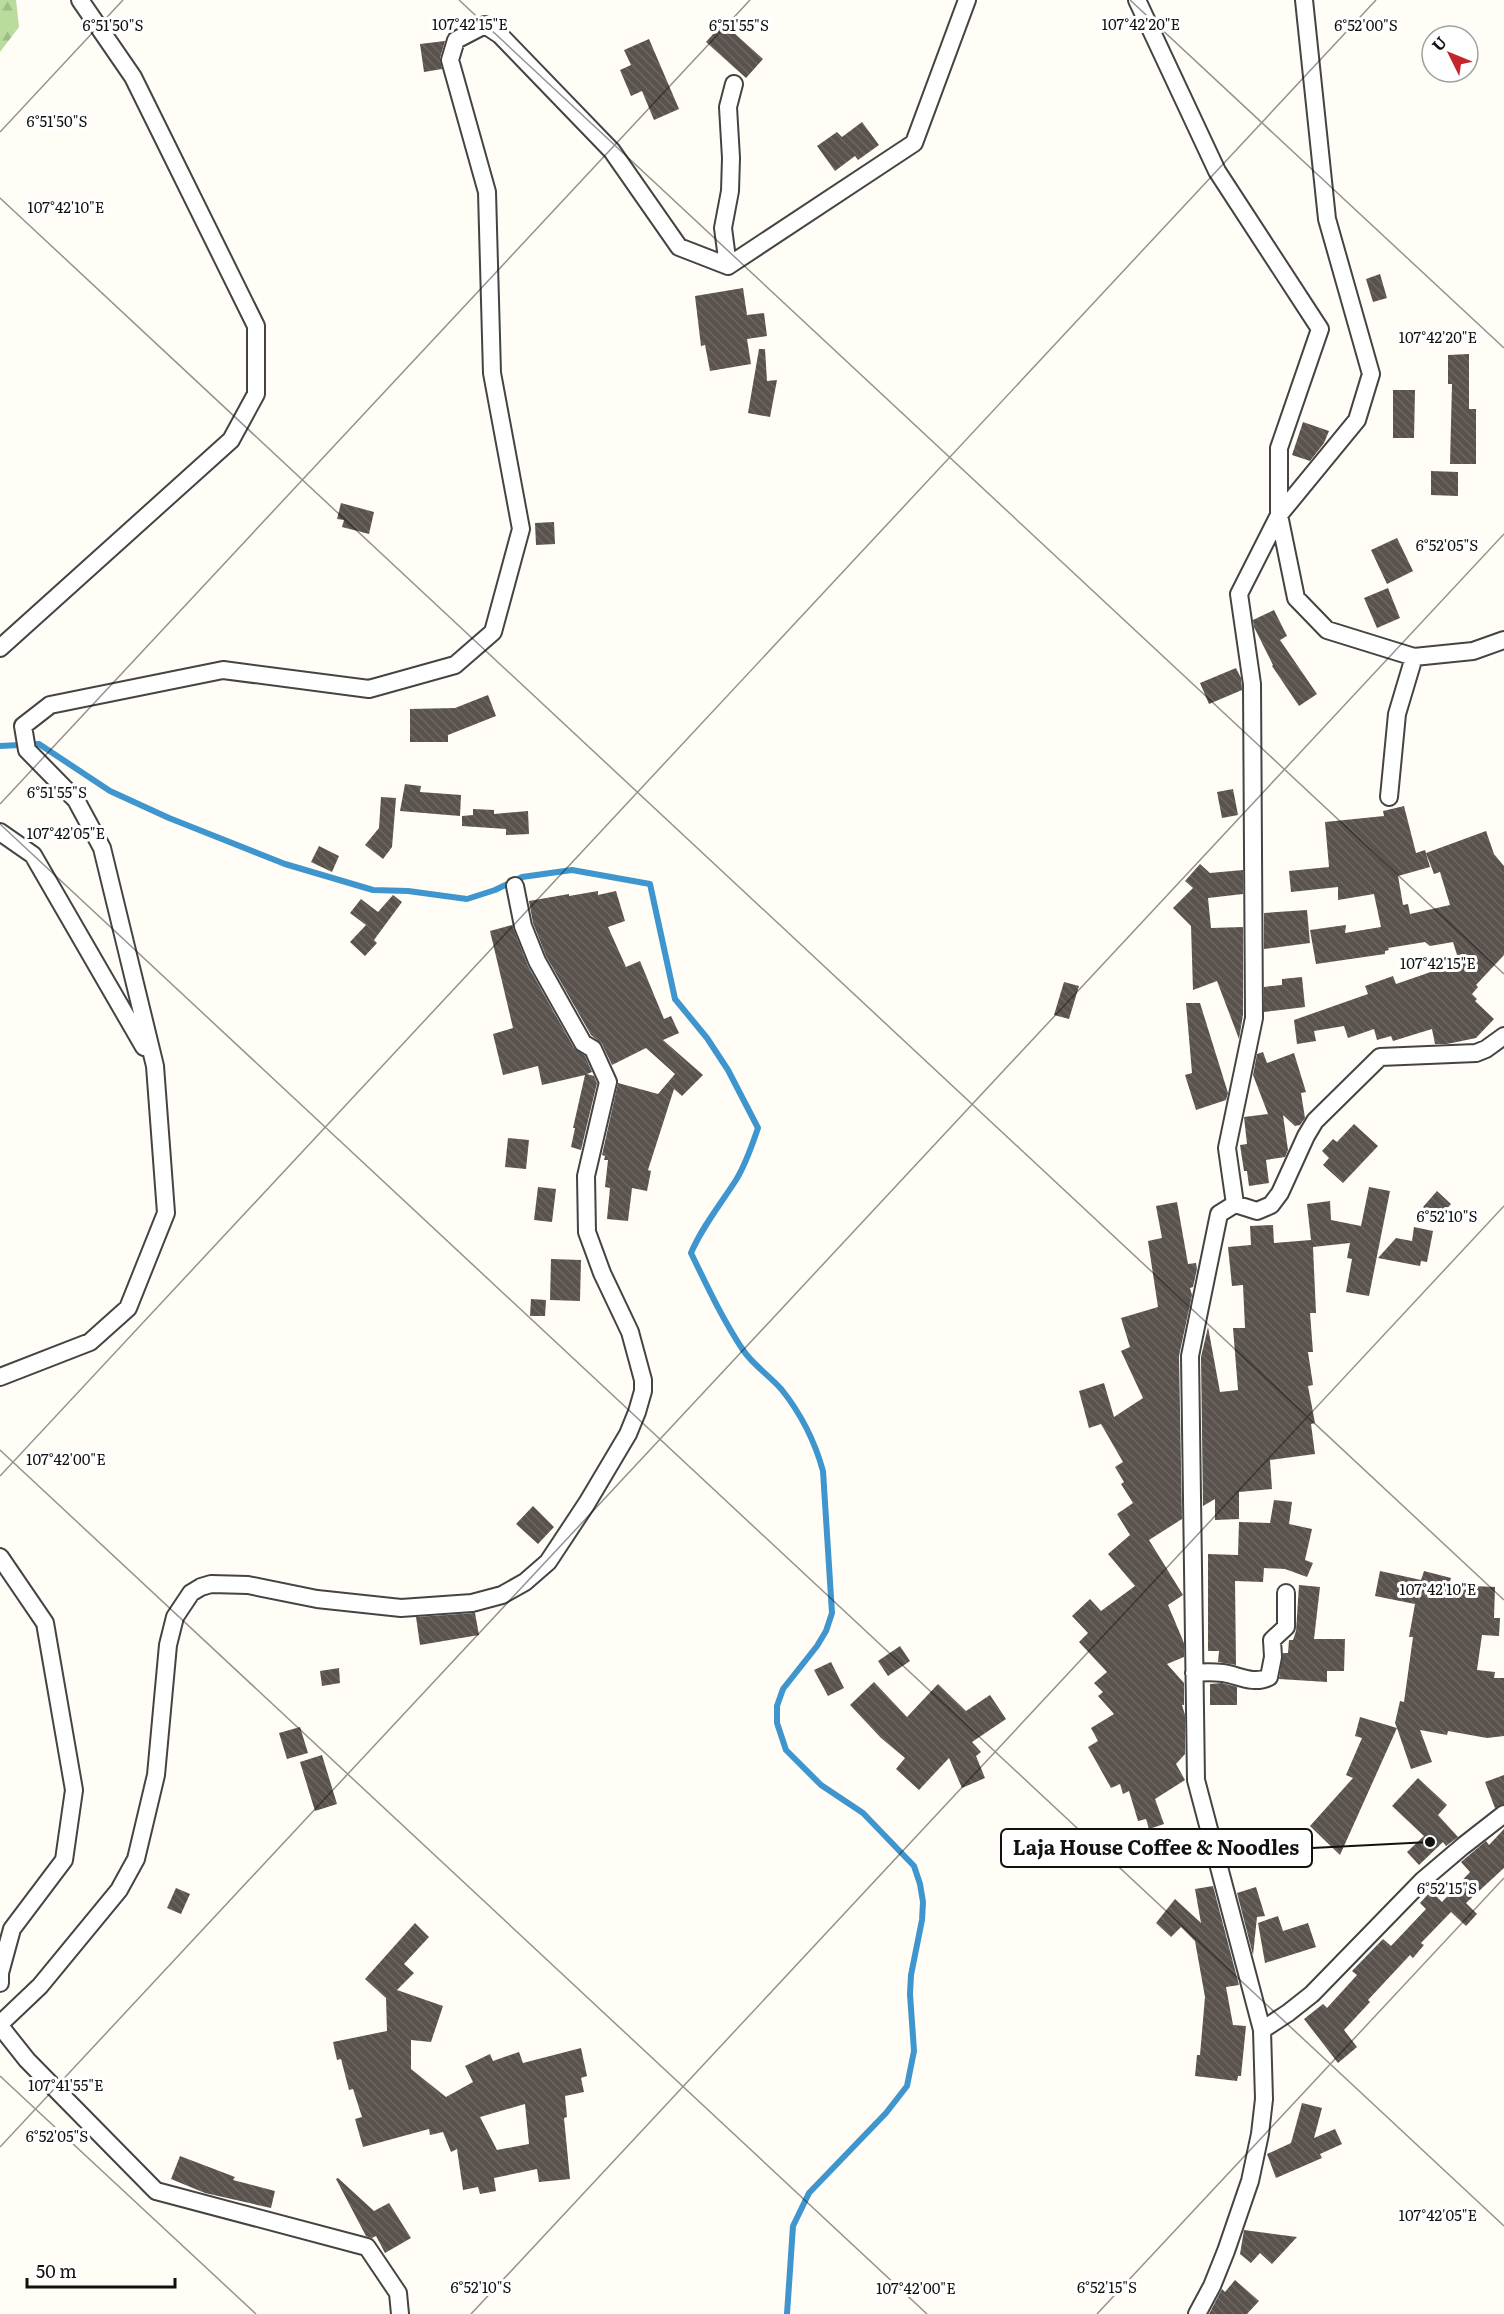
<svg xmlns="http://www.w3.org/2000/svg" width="1504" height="2314" viewBox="0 0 1504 2314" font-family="Literata,serif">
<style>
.forest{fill:url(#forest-firs)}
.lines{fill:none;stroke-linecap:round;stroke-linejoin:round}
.stream{stroke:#3f96cf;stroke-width:6}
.building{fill:url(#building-back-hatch);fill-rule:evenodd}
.minor-casing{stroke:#444;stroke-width:20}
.minor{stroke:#fff;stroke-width:16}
.ticks{fill:none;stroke:#111;stroke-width:1.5;stroke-opacity:0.45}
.ticks-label{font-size:15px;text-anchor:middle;fill:#111;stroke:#fff;stroke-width:6;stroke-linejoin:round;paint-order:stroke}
.leader{fill:none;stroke:#111;stroke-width:2}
.callout-dot{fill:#111;stroke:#fff;stroke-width:2}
.callout{fill:#fff;stroke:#111;stroke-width:2}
.callout-label{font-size:20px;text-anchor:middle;font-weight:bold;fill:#111}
</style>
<defs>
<pattern id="forest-firs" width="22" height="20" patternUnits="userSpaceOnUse" patternTransform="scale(1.5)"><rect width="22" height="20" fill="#b9dc9c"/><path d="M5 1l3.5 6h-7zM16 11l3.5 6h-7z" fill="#9ebc85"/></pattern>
<pattern id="building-back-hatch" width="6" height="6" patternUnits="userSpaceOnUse" patternTransform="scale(1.5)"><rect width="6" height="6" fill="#5a524d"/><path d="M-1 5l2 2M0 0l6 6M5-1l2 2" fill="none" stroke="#6d6662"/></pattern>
</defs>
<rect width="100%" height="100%" fill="#fffdf5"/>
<path class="forest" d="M0,0H16L19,27L0,52Z"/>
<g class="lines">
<path class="stream" d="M0,746L39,744L110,791L169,818L285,864L373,890L408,891L467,899L495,890L522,877L572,870L650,884L675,999L707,1038L728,1070L758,1128C752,1145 746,1164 736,1180C720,1205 702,1227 691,1253C707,1286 723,1320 743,1350C753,1365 770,1376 782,1390C801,1414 815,1442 823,1471L832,1613L826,1631L817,1646L783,1689L777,1706V1723L786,1750L821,1785L863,1813L914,1866L920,1884L923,1902L922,1920L911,1975L910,1994L914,2051L907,2086L886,2113L809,2193L793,2226L787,2314"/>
</g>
<path class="building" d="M723,23L763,59L746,78L706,42Z
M649,39L679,109L654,120L642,91L631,96L620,70L631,65L624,50Z
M445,41L440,58L442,69L424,72L420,44Z
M862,122L879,145L858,160L855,156L835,171L817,146L837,132L842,137Z
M1380,274L1387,298L1373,302L1366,279Z
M743,288L747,315L764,313L767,336L747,339L751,364L710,371L705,345L701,346L695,296Z
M759,349H765L767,381L777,380L770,417L748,413Z
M1469,354V409H1476V464H1450L1452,384H1448V355Z
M1393,390H1415L1414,438H1393Z
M1303,422L1329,431L1324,443L1310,461L1292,455Z
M1431,471L1458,472V496L1431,495Z
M341,503L374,512L369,534L342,527L344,520L337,519Z
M554,522L555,544L536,545L535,523Z
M1397,538L1413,571L1387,584L1371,550Z
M1388,588L1400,618L1377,628L1364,598Z
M1274,610L1287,636L1280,640L1317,694L1299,706L1272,666L1273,665L1254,627L1253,620Z
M1236,668L1241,678L1242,690L1209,704L1200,683Z
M488,695L496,716L448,735V742H410V709L455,708Z
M405,784L421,786L420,792L461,795L460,816L400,811Z
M1233,789L1238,815L1222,818L1217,792Z
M381,797L396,798L392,847L383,859L365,845L379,828Z
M1404,806L1416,853L1425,850L1430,867L1398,876L1403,905L1408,904L1410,914L1450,905L1440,872L1434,874L1426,853L1486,831L1494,854L1504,866V955L1476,985L1478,987L1472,994L1477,999L1475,1001L1494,1019L1476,1038L1447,1044H1435L1432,1029L1393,1041L1391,1036L1377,1040L1374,1029L1348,1038L1344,1026L1314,1031L1316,1041L1297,1044L1294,1020L1368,994L1365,986L1393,976L1396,984L1451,965L1444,959L1457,955L1453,942L1430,946L1425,942L1388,948L1389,950L1385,951V954L1316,964L1310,930L1346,925L1345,933L1381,927L1374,894L1338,900V887L1291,892L1289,871L1329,867L1325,822L1384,816L1383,811Z
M473,809L494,810V814L528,811L529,834L506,835V829L462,826V816L473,815Z
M319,846L339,856L332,872L311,862Z
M1200,864L1210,873L1243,870V894L1208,898L1211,928L1243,927V1015L1239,1039L1217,981L1193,990L1191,926L1173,908L1193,888L1185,881Z
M598,891V895L616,891L625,921L608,927L626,967L640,961L664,1019L671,1016L679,1033L663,1040L703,1075L682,1096L674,1089L648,1170L651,1171L647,1191L632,1188L628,1221L607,1219L610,1188L605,1187L608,1160H604L605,1156L602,1155L618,1083L658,1094L675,1074L646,1048L612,1065L602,1044L591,1035L546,956L533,923L529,901L569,894V896Z
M393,895L402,902L374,940L377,943L365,956L350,942L366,925L350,913L361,899L378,912Z
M1307,910L1310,943L1264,949V913Z
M512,925L528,966L574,1048L585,1056L592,1072L587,1074L594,1076L597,1083L581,1150L571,1147L575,1128H573L585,1075L542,1085L538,1066L503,1075L493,1034L513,1028L490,931Z
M1302,977L1305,1007L1264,1012V987L1282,985V979Z
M1064,982L1079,986L1069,1019L1054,1015Z
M1186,1003H1200L1228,1093L1226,1100L1196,1110L1185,1075L1192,1073Z
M1263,1052L1267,1063L1294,1053L1306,1092L1301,1093L1305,1118L1300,1125L1295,1126L1283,1115L1288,1150L1285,1157L1266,1160L1269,1183L1249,1186L1247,1171H1244L1240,1145L1247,1144L1244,1117L1268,1114L1253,1075L1257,1054Z
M1354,1124L1378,1146L1343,1183L1323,1165L1329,1158L1322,1151L1333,1139L1337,1142Z
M508,1138L529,1140L526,1169L505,1167Z
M538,1187L556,1189L552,1222L534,1220Z
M1369,1187L1390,1191L1369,1296L1346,1292L1352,1259L1347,1258L1350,1243L1313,1247L1316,1313H1310L1313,1352H1308L1313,1385L1308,1386L1315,1423L1311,1424L1315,1454L1270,1460L1272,1489L1239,1492V1519L1215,1520V1499L1203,1506L1201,1357L1208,1327L1220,1392L1238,1390L1233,1328H1245L1243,1285L1232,1286L1228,1247L1251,1245L1250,1226L1273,1225L1274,1243L1311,1240L1307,1204L1330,1201L1331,1220L1361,1226Z
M1437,1191L1451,1204L1437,1220L1423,1207Z
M1177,1202L1188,1264L1196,1263L1197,1269L1193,1287L1190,1288L1192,1295L1179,1356L1182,1519L1149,1540L1183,1595L1168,1605L1184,1643V1657L1167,1664L1184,1683V1705H1182L1185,1715V1754L1176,1764L1185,1780L1155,1799L1164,1824L1149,1829L1146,1819L1138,1821L1129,1791L1123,1794L1120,1784L1111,1788L1088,1747L1098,1741L1091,1728L1114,1714L1098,1696L1103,1692L1094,1683L1107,1672L1079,1642L1088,1633L1072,1616L1090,1599L1101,1611L1135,1586L1108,1554L1130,1535L1117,1514L1133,1503L1121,1484L1124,1482L1115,1467L1123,1462L1101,1424L1089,1428L1079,1391L1104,1383L1114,1417L1143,1398L1121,1351L1130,1347L1121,1318L1158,1307L1148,1241L1162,1238L1156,1206Z
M1414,1227L1433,1231L1427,1262L1421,1261L1420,1266L1378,1258L1396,1238L1412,1241Z
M551,1259L581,1260L580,1301L550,1300Z
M531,1299L546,1300L545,1316H530Z
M1274,1500L1292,1502L1289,1524L1312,1529L1305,1560L1313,1563L1307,1577L1285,1569L1264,1568L1263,1582L1235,1581L1236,1665L1218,1662L1219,1651H1208V1554L1238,1555L1239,1522L1270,1523Z
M533,1506L554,1527L538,1544L516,1524Z
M1380,1571L1421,1580L1424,1571L1451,1578L1449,1585L1495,1587L1494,1618H1500L1499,1636L1482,1635L1477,1670L1495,1672L1494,1678H1504V1736L1487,1738L1448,1731L1447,1735L1420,1730L1432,1762L1411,1769L1397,1728L1340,1855L1310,1826L1353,1778L1346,1775L1362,1738L1355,1736L1360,1717L1397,1728L1395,1723L1400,1701L1404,1702L1413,1637H1409L1415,1604L1375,1596Z
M1299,1585L1320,1587L1314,1639H1345L1344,1671H1327V1682L1279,1679L1283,1653H1288L1289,1640H1293L1296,1631Z
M475,1613L479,1635L420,1645L416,1617Z
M900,1646L910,1661L888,1676L878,1661Z
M831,1662L844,1688L828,1696L814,1670Z
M339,1668L340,1683L322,1686L320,1671Z
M874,1682L907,1717L938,1684L966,1711L990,1695L1006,1719L972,1742L981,1752L976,1756L985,1778L962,1788L949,1758L919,1790L896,1769L905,1758L881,1738L850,1705Z
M1222,1683L1237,1687V1705H1210V1684Z
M300,1727L308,1753L287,1759L279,1733Z
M322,1755L337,1804L315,1811L300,1762Z
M1504,1775V1804L1495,1808L1485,1782Z
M1418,1778L1447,1805L1438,1815L1458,1837L1446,1846L1443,1842L1419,1865L1407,1852L1424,1836L1392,1806Z
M1504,1829V1868L1466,1903L1477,1914L1466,1926L1451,1912L1421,1943L1424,1945L1413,1958L1410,1955L1368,2000L1370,2002L1344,2030L1357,2047L1338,2063L1304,2019L1323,2004L1327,2008L1357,1975L1352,1971L1383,1939L1391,1946L1426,1909L1420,1903L1431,1891L1442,1902L1470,1872L1461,1862L1486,1841L1489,1845Z
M1213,1886L1239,1985L1226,1987L1233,2025L1246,2026L1241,2076H1238L1237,2081L1195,2076L1197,2055H1200L1205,1997L1195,1941L1181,1927L1171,1937L1156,1923L1175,1899L1201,1923L1195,1889Z
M1256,1887L1265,1916L1257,1917L1253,1955L1237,1893Z
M176,1888L190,1894L181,1914L167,1908Z
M1278,1916L1283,1931L1308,1923L1316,1947L1265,1963L1258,1923Z
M415,1923L429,1937L404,1964L414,1973L397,1990L443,2006L431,2042L411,2040V2069L446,2097L473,2082L465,2066L490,2054L493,2061L519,2052L523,2063L581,2048L587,2076L581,2078L584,2092L565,2096L567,2117L564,2118L570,2179L539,2182L537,2169L494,2178L496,2191L480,2194L478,2187L463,2190L457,2149L451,2152L443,2132L430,2135L429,2129L363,2147L355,2119L362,2117L353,2089L349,2090L341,2059L337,2060L333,2042L387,2031L386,1998L365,1979ZM525,2104L529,2144L497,2150L480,2117Z
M1302,2103L1322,2108L1314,2138L1335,2129L1342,2144L1320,2154L1322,2158L1276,2178L1267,2154L1291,2143Z
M180,2156L235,2177L233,2180L275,2191L271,2208L205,2193L171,2179Z
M338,2178L374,2211L389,2203L411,2238L385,2253L376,2236L372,2238L366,2236L336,2179Z
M1244,2230L1297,2237L1272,2264L1260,2253L1251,2263L1240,2254Z
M1235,2280L1259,2301L1247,2314H1209L1222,2289L1225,2292Z"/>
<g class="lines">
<g class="minor-casing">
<path id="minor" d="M1137,0L1217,171L1320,329L1279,448V515L1296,598L1327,630L1414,657L1473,651L1504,640
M728,266L723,228L730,191L731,158L728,107L734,84
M0,648L231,440L256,394V326L133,77L80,0
M1389,797L1397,714L1414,657
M0,832L33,855L144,1047
M1235,1204L1257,1211L1271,1205L1280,1193L1306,1136L1315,1121L1380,1057L1476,1053L1486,1049L1504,1036
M0,1377L90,1342L128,1308L166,1213L155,1066L102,848L76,800L27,750L23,726L50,705L223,670L369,689L455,665L493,632L521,529L492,373L487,192L450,60L456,40L485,25L500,35L612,151L679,247L728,266L914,143L967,0
M0,1557L45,1623L74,1790L64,1860L12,1929L0,1973V1983
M1194,1673C1203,1672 1214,1672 1223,1673C1238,1675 1253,1685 1269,1677L1273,1657L1272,1640L1286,1627V1593
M0,2024L40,1986L119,1890L136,1859L156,1775L168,1645L175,1617L191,1593L201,1587L211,1584L248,1585L317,1599L401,1608L472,1603L502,1595L525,1582L548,1562L587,1503L628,1434L637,1412L643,1391V1380L630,1332L602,1273L587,1232L586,1176L608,1082L593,1049L583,1043L537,961L523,926L515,886
M0,2026L27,2060L156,2191L367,2247L398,2293L400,2314
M1262,2030L1288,2013L1312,1994L1423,1880L1463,1846L1504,1814
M1197,2314L1212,2286L1226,2251L1250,2181L1260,2134L1264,2099L1262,2030L1196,1780L1190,1356L1219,1214L1235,1204L1227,1148L1254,1018L1252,684L1239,594L1279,515L1357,420L1371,374L1327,219L1304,0"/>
</g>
<use href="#minor" class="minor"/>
</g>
<path class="ticks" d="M459,0L1504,974M1130,0L1504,348M0,132L123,0M0,198L1504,1600M0,804L750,0M0,824L1504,2226M0,1450L927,2314M0,1476L1376,0M0,2076L256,2314M0,2147L1504,534M471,2314L1504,1206M1097,2314L1504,1878"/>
<g class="ticks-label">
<text x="470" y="30">107°42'15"E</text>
<text x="1141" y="30">107°42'20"E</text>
<text x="113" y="31">6°51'50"S</text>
<text x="739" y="31">6°51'55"S</text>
<text x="1366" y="31">6°52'00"S</text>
<text x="57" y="127">6°51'50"S</text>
<text x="66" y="213">107°42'10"E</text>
<text x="1438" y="343">107°42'20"E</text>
<text x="1447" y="551">6°52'05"S</text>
<text x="57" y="798">6°51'55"S</text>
<text x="66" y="839">107°42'05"E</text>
<text x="1438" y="969">107°42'15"E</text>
<text x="1447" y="1222">6°52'10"S</text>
<text x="66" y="1465">107°42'00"E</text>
<text x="1438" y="1595">107°42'10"E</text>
<text x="1447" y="1894">6°52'15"S</text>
<text x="66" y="2091">107°41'55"E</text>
<text x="57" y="2142">6°52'05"S</text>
<text x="1438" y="2221">107°42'05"E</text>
<text x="481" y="2293">6°52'10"S</text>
<text x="1107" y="2293">6°52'15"S</text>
<text x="916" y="2294">107°42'00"E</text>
</g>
<path class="leader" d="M1430 1842L1312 1848"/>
<circle class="callout-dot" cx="1430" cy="1842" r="6"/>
<rect class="callout" x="1001" y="1829" width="311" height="38" rx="6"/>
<g class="callout-label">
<text x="1156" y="1855">Laja House Coffee &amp; Noodles</text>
</g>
<g transform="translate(1450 54) rotate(313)"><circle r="28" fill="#ffffff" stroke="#a0a0a0" stroke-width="1.5"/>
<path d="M0-4.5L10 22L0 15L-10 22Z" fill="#c4262e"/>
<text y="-9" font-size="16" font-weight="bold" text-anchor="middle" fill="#111111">U</text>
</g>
<path d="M27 2278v9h148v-9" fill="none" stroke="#111111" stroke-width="3"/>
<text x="36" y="2278" font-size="18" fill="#111111" stroke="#ffffff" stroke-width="4.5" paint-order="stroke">50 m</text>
</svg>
